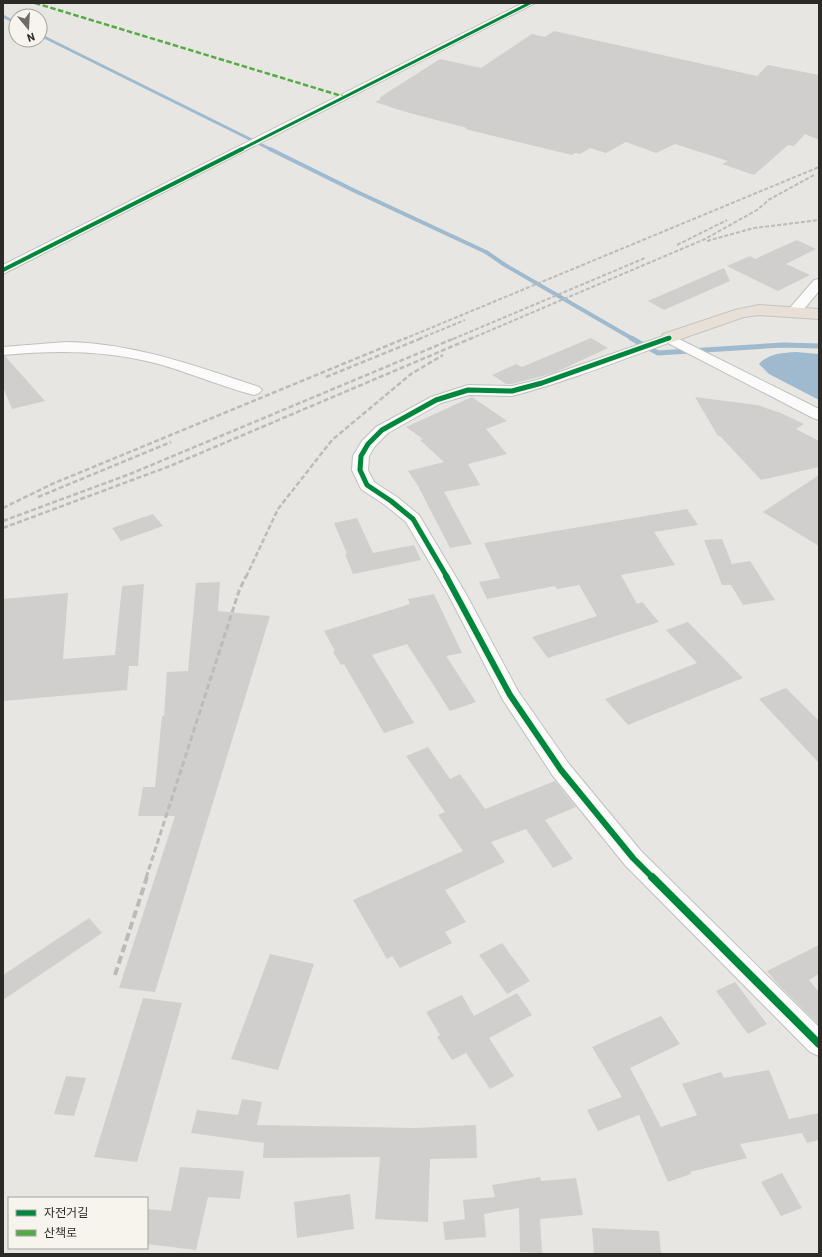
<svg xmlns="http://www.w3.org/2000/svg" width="822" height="1257" viewBox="0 0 822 1257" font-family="Barlow,'Noto Sans KR',sans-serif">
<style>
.water{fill:#9fbace}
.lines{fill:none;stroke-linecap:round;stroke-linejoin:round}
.stream-far2{stroke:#9fbace;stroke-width:3}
.stream-far1{stroke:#9fbace;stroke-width:4}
.stream{stroke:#9fbace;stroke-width:5}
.building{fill:#d0cfcd}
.minor-casing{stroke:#c0c0bd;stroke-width:2}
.major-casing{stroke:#c4c4c1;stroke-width:2}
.minor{fill:#fbfbfb;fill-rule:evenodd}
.major{fill:#e8e0d6;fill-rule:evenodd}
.rail-far3{stroke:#bbbbb9;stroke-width:2;stroke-dasharray:4 2;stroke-linecap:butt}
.rail-far2{stroke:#bbbbb9;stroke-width:2.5;stroke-dasharray:5 2.5;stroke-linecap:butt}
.rail-far1{stroke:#bbbbb9;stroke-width:3;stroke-dasharray:6 3;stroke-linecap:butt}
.rail{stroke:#bbbbb9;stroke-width:4;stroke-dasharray:8 4;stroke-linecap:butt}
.quiet{stroke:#54ab44;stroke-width:2.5;stroke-dasharray:5.5 2.5;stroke-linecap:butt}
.cycleway-far4-casing{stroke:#f7f4ee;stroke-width:4.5}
.cycleway-far3-casing{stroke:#f7f4ee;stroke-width:5.5}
.cycleway-far2-casing{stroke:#f7f4ee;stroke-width:7}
.cycleway-far1-casing{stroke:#f7f4ee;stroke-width:9}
.cycleway-casing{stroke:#f7f4ee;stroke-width:10}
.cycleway-far4{stroke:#00873e;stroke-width:3}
.cycleway-far3{stroke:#00873e;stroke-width:4}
.cycleway-far2{stroke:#00873e;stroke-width:5}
.cycleway-far1{stroke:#00873e;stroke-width:6}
.cycleway{stroke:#00873e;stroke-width:8}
</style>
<rect width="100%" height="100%" fill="#e7e6e2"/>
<path class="water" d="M796,352L819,354V400L769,374L759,364C769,353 782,353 796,352Z"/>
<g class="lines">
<path class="stream-far2" d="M3,16L16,23
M40,35L272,150"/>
<path class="stream-far1" d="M270,149L355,191L486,252L505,265L633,339"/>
<path class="stream" d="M631,338L658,353L783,345L819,346"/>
</g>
<path class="building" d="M554,31L757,76L768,65L819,75V140L805,134L794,146L788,145L754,175L722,164L728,161L675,144L656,153L626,142L606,153L590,148L580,154L575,153L572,155L465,129L467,128L406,112L375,102L381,99L379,98L440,59L481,68L532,34L545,37Z
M797,240L816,249L786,264L810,275L778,291L727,266L750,256L755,259Z
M724,268L730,281L664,310L648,301Z
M591,338L608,348L554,373L512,384H506L492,375L516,364L522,367Z
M3,356H5L45,401L12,409L3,387Z
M472,397L507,421L486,429L507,454L468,464L480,485L444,492L472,544L450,548L418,486L408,471L444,462L420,440L423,439L406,427Z
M695,397L757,405L781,413L804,424L796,429L819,441V467L761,480L720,436H718Z
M819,475V546L763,512Z
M687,509L698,525L654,532L675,565L621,575L637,604L642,602L659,622L548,658L532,637L597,616L579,585L557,589L555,586L487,599L479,582L500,578L484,543Z
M153,514L163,526L121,541L112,528Z
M357,518L373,553L414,545L421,560L353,574L345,554H347L334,523Z
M722,539L732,564L750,561L775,600L743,605L731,585H722L704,540Z
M220,582L218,611L270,616L155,992L119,988L175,816H138L143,787H155L162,716H164L167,672L188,671L196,583Z
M144,584L138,666H129L127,690L3,701V599L68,593L63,659L115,655L122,586Z
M434,594L462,653L446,656L476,702L450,711L407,644L372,655L414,723L384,733L344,664L341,665L333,652L335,651L324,631L410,604L408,599Z
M688,622L743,678L628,725L605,699L697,663L666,630Z
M786,688L819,721V763L759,699Z
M428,747L450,779L460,774L485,809L555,781L576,807L545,820L573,859L553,868L526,829L491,842L505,862L445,890L466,922L445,932L452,943L400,968L392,956L387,959L353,900L463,851L438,815L445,812L406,756Z
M89,918L102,933L3,1000V975Z
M502,943L530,981L507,994L479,955Z
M819,945V974L809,980L819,992V1025L775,981L767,971Z
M270,954L314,964L278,1070L231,1059Z
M735,982L767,1024L748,1034L716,991Z
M517,993L532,1015L489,1038L514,1076L490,1089L466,1053L452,1060L437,1037L440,1035L426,1012L462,995L474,1016Z
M143,998L182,1003L137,1162L94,1157Z
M661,1016L680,1044L630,1068L661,1127L697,1115L682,1084L721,1072L724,1078L769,1070L789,1119L819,1113V1140L807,1143L802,1133L740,1144L747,1158L690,1172L691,1174L668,1182L639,1115L598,1131L587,1110L622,1097L592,1047Z
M66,1076L86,1078L74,1116L54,1114Z
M242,1099L262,1102L257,1125L415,1128L476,1125L477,1158L430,1159L428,1222L375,1219L380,1157L263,1158L264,1143L191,1133L197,1110L238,1115Z
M180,1167L244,1171L240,1199L208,1197L196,1250L147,1244V1209L171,1211Z
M782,1173L802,1208L781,1216L761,1182Z
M540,1177L541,1181L576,1178L583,1215L540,1219L542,1253L520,1252L519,1208L484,1214L486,1237L445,1240L443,1222L465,1219L463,1200L495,1197L492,1185Z
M350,1194L354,1229L297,1238L294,1202Z
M592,1228L659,1231L661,1254H594Z"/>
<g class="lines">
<g class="minor-casing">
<path id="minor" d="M523,3H535L3,274V265Z
M819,279V291L799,315L794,316L789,315L787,312L789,309L814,280Z
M669,334L819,409V420L813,418L668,343C616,362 565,382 512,396L469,395L441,403L388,433L375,446L369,456L368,470L374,482L397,497L419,515L466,594L518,691L569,764L641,851L819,1027V1056L810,1052L625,865L553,776L503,700L448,594L406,522L385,505L361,489L352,470L353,456L362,441L376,427L431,397L468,385L512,386L537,380Z
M66,342C133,343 196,366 259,387L262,390L259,393L254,395C220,386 188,372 155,363C103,350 56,350 3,355V347Z"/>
</g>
<g class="major-casing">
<path id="major" d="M759,305L819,309V319L759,315L744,317L669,343L663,342L661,338L663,334L735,310Z"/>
</g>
<use href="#minor" class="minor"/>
<use href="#major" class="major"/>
<path class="rail-far3" d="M707,241L754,228L819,220
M677,245L727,220
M404,339L819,167
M419,339L465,320
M453,339L645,258
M470,339L705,239L757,210L770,199L814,175"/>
<path class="rail-far2" d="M326,377L422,338
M38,497L171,442
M3,508L52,484L406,338
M3,521L130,474L455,338
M3,528L170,466L472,338
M246,577L278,509L332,440L411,374L443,355"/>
<path class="rail-far1" d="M146,878L239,591L246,576"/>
<path class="rail" d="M115,975L147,877"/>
<path class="quiet" d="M35,3L345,97"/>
<g class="cycleway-far4-casing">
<path id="cycleway-far4" d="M240,150L530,3"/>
</g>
<g class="cycleway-far3-casing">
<path id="cycleway-far3" d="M3,270L242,149
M667,339L669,338"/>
</g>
<g class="cycleway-far2-casing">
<path id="cycleway-far2" d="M447,577L413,519L391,501L367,485L360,470L361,456L368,444L382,430L436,400L468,390L512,391L542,383L669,338"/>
</g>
<g class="cycleway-far1-casing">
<path id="cycleway-far1" d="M446,576L510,695L561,770L633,858L653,878"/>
</g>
<g class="cycleway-casing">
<path id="cycleway" d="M652,877L819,1044"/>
</g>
<use href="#cycleway-far4" class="cycleway-far4"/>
<use href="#cycleway-far3" class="cycleway-far3"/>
<use href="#cycleway-far2" class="cycleway-far2"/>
<use href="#cycleway-far1" class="cycleway-far1"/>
<use href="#cycleway" class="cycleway"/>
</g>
<rect width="822" height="1257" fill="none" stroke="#2b2a27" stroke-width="8"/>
<rect x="8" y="1197" width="140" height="52" fill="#f7f4ee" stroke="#a5a39e"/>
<rect x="16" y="1210" width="20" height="6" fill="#00873e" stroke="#a5a39e"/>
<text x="44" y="1217" font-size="12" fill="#2b2a27">자전거길</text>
<rect x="16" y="1230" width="20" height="6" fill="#54ab44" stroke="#a5a39e"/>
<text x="44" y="1237" font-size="12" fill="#2b2a27">산책로</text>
<g transform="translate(28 28) rotate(162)"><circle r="19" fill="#f7f4ee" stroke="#a5a39e"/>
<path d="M0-3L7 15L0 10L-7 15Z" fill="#6d6c68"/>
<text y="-6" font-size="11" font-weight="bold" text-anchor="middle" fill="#2b2a27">N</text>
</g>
</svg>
